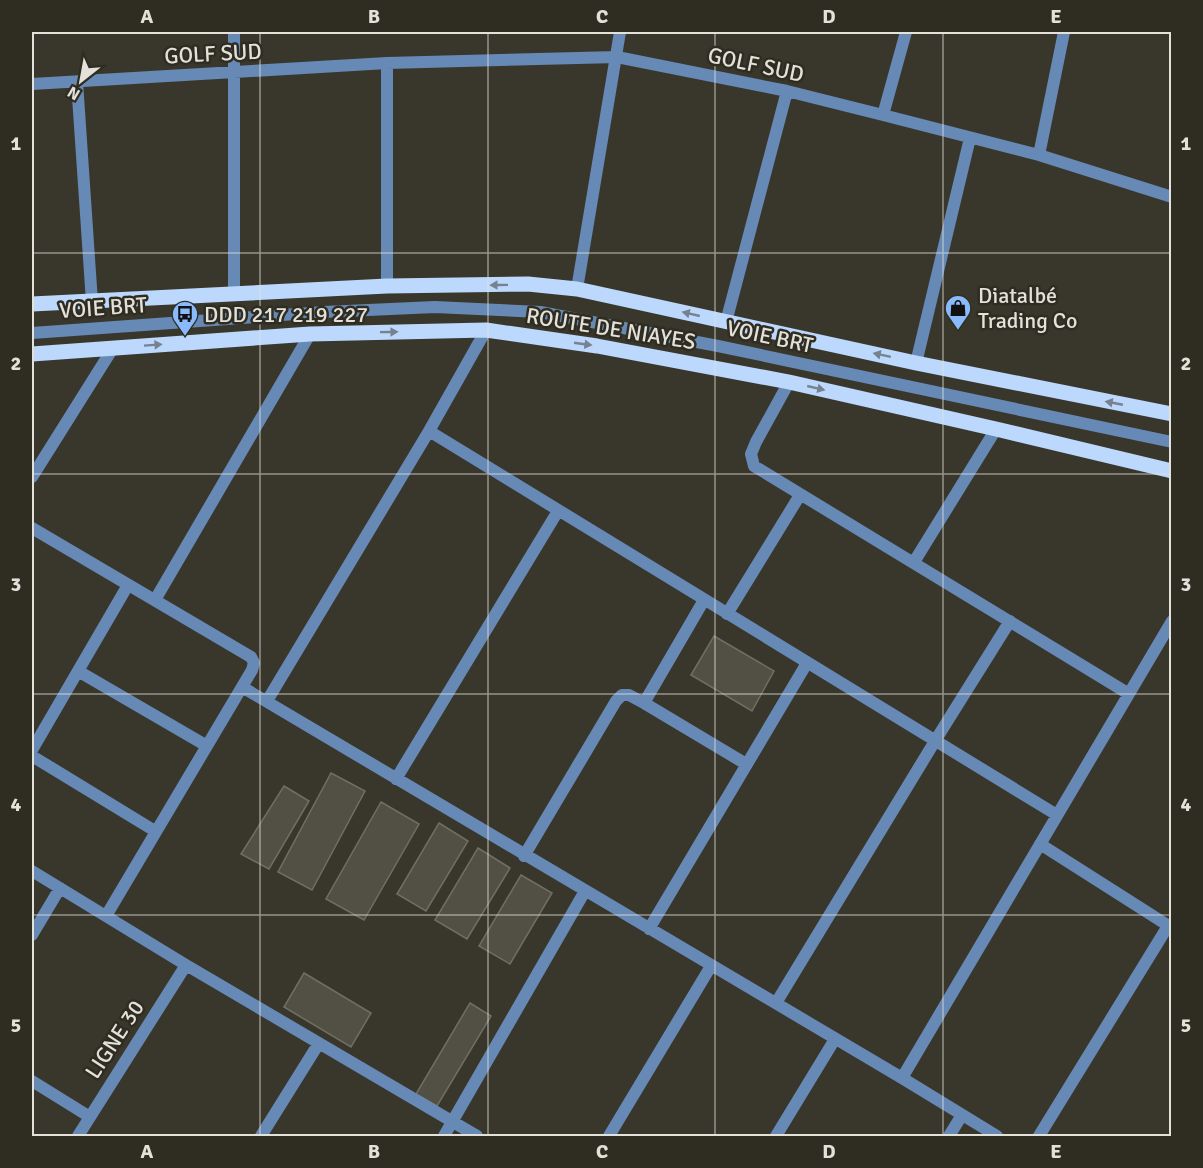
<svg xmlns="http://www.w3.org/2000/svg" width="1203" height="1168" viewBox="0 0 1203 1168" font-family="Signika,sans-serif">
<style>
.building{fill:#524f44;stroke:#716f63;stroke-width:1.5}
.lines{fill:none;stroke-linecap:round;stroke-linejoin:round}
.lane{stroke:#6789b5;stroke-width:12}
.street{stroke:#6789b5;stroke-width:12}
.primary{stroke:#bcd8fd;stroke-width:15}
.oneway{fill:#768290}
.grid{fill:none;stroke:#e3e1da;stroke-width:1.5;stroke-opacity:0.55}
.labels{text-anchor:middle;stroke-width:5;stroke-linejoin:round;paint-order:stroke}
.street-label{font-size:22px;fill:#e3e1da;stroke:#2f2d22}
.poi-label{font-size:22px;fill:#e3e1da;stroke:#2f2d22;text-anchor:start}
.neatline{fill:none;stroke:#e3e1da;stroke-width:2}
.grid-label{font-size:20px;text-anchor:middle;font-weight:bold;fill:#e3e1da}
</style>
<rect width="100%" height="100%" fill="#39372c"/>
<path class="building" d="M714,636L774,671L752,711L691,675Z
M331,773L365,791L312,890L278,872Z
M284,786L309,801L269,869L241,854Z
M381,802L419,824L364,920L326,899Z
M439,823L468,841L426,911L397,894Z
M478,848L510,868L467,939L435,920Z
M521,875L552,893L510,964L479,946Z
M304,973L371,1013L351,1047L284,1007Z
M470,1003L491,1016L437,1106L416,1094Z"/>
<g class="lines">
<path class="lane" d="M32,333L324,312L435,307L540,312L718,346L1172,442"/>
<path class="street" d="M234,32V293
M77,82L92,302
M32,84L387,63L617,57L787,91L883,115L1039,155L1172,197
M883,115L906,32
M1039,155L1064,32
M387,286V63
M577,289L620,32
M726,322L787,91
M916,363L970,138
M789,382L756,442L751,454L754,466L1129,694
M429,431L1057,815
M32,477L113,348
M32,528L251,657L254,663L252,670L106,916
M914,562L996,429
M155,600L310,334
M727,614L800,495
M78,671L207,746
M242,687L902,1078L997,1136
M267,701L429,431L486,330
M644,703L704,600
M32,750L128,585
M32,756L155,831
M396,779L558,511
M1040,844L1172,928
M524,856L616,701L622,695H629L644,703L746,764
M32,871L186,965L477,1136
M649,929L807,663
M32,935L60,888
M776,1003L935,741L1010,621
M902,1078L1172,621
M32,1081L90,1117
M78,1136L186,965
M261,1136L319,1043
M444,1136L585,891
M609,1136L711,966
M776,1136L835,1039
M949,1136L962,1115
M1039,1136L1168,926"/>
<path class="primary" d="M32,304L387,286L528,284L577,289L916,363L1172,414
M32,354L310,334L486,330L597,346L789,382L996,429L1172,471"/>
</g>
<defs><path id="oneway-solid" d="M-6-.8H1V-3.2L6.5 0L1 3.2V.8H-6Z" transform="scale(1.5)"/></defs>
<g class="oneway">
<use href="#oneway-solid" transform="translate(499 285) rotate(179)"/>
<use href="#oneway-solid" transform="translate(691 314) rotate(-167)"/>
<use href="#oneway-solid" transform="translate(389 332) rotate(-1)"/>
<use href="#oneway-solid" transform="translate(583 344) rotate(8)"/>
<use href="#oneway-solid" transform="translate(153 345) rotate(-4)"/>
<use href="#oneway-solid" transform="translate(882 355) rotate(-168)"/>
<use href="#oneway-solid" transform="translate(816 388) rotate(13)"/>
<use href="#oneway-solid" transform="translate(1114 403) rotate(-169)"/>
</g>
<path class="grid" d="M260,32V1136M488,32V1136M715,32V1136M943,32V1136M32,253H1172M32,474H1172M32,694H1172M32,915H1172"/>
<defs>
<g id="shop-pin" transform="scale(1.35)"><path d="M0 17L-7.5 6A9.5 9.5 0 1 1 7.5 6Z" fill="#89bafc" stroke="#2f2d22"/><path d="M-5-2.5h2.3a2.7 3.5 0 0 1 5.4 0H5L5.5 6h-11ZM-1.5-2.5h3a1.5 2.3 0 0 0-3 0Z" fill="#111"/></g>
<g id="bus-pin" transform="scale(1.35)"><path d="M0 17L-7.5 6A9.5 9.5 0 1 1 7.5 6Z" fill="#89bafc" stroke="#2f2d22"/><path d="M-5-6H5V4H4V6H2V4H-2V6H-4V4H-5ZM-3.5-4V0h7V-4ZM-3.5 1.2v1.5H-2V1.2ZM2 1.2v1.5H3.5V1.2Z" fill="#111"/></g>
</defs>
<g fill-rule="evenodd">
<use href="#shop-pin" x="958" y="308"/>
<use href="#bus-pin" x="185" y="314"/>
</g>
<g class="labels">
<g class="street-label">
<text transform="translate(213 53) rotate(-3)" y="8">GOLF SUD</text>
<text transform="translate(756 64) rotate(12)" y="8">GOLF SUD</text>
<text transform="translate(103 307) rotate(-4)" y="8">VOIE BRT</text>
<text transform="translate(611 328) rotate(9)" y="8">ROUTE DE NIAYES</text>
<text transform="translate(770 336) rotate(12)" y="8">VOIE BRT</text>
<text transform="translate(114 1039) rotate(-57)" y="8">LIGNE 30</text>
</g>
<g class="poi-label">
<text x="978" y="303">Diatalbé<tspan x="978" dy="25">Trading Co</tspan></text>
<text x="204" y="322">DDD 217 219 227</text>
</g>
</g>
<rect width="1203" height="1168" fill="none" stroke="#2f2d22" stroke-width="66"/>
<g transform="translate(81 81) rotate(211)" stroke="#2f2d22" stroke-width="4.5" paint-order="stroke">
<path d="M0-4.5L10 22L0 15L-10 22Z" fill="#e3e1da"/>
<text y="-9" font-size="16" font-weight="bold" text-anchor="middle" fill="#e3e1da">N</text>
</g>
<rect x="33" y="33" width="1137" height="1102" class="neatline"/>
<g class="grid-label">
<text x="147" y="23">A</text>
<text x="374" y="23">B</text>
<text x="602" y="23">C</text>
<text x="829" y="23">D</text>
<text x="1056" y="23">E</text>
<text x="16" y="150">1</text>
<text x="1186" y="150">1</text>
<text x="16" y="370">2</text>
<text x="1186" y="370">2</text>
<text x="16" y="591">3</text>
<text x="1186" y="591">3</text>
<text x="16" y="811">4</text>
<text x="1186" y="811">4</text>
<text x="16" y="1032">5</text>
<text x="1186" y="1032">5</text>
<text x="147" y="1158">A</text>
<text x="374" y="1158">B</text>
<text x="602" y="1158">C</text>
<text x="829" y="1158">D</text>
<text x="1056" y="1158">E</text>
</g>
</svg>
